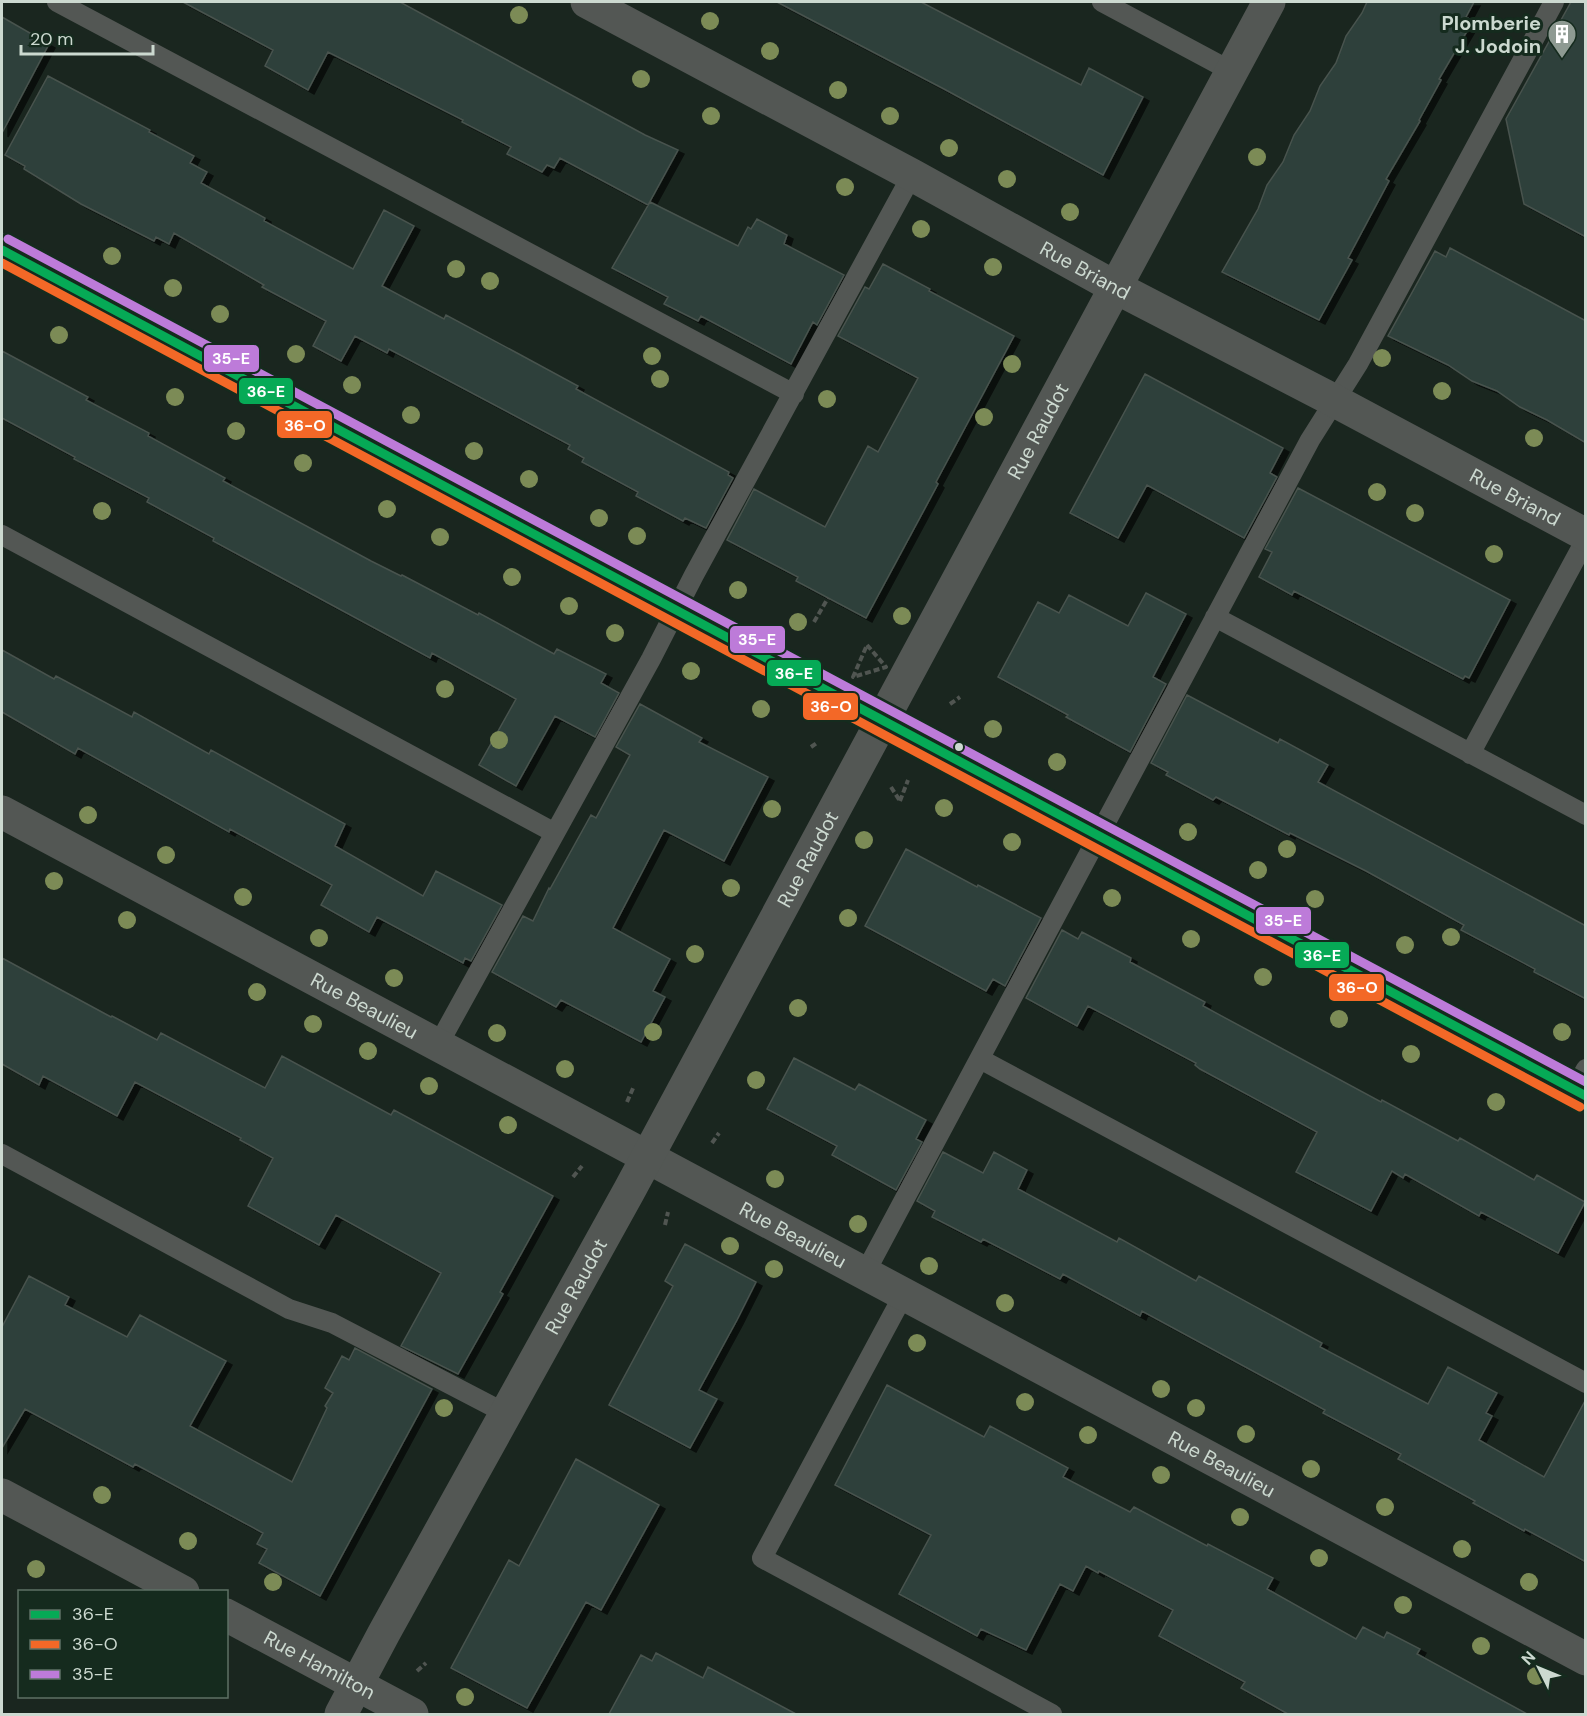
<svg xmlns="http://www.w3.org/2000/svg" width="1587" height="1716" viewBox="0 0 1587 1716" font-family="'DM Sans',sans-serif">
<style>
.building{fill:#2d403a;stroke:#48534e;stroke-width:1.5;filter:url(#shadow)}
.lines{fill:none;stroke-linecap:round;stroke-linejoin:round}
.path{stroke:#505551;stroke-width:4;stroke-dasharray:6 3;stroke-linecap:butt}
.service{stroke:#535754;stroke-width:20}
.minor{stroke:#535754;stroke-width:33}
.tertiary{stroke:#535754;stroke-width:33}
.bus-1-casing{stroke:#152b1e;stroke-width:14}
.bus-2-casing{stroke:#152b1e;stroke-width:14}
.bus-3-casing{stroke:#152b1e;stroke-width:14}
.bus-1{stroke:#06aa56;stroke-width:9}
.bus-2{stroke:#f36827;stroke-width:9}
.bus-3{stroke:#bd7bd9;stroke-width:9}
.tree{fill:#7c8b56}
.bus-dot{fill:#ccd9d0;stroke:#152b1e;stroke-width:2}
.labels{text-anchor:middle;stroke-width:6;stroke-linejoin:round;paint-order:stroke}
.poi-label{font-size:20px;font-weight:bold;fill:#ccd9d0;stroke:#152b1e;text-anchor:end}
.street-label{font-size:20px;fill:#ccd9d0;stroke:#152b1e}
.line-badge{stroke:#152b1e;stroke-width:2}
.badge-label{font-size:16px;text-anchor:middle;font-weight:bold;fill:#fff}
</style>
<defs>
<filter id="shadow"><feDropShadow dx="6" dy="4" stdDeviation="0" flood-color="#0009"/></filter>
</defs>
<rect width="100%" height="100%" fill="#1a261f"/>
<path class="building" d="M183,2H400L645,135L678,150L648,205L560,158L554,168L547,165L542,172L507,154L511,147L462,122L463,120L328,52L308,90L265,66L273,50Z
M777,2H921L1081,85L1089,68L1143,97L1103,175L944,89Z
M1367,2H1474L1466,17L1473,21L1439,79L1441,80L1419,120L1420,121L1386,179L1389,181L1348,258L1352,260L1319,320L1222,272L1258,209L1267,185L1283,162L1294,135L1310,111L1320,86L1336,63L1346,36L1362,13Z
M1571,2H1586V237L1524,204L1506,119Z
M2,17L49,44L2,133Z
M48,76L150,130L149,132L194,156L190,163L207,172L201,183L265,218L264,221L353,269L384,210L414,226L382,286L444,319L446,315L517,353L578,386L576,389L729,472L728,475L733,478L706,528L685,518L683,521L636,496L638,492L582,462L584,458L568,449L570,445L389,349L387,353L355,336L341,361L313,346L326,321L262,287L264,285L174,233L169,244L156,237L154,241L81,204L24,169L25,166L5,155Z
M650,202L738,246L748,227L751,229L757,219L787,235L784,244L844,275L817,325L813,322L791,364L701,316L698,321L664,304L668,297L612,268Z
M1450,248L1586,321V443L1547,420L1520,407L1497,391L1472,381L1448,365L1388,336L1435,251L1446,257Z
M883,264L930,289L929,291L1014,336L936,482L938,484L866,618L796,581L798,577L727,540L754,489L825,527L868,446L878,452L918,378L838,336L865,287L869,289Z
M2,351L88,397L86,400L149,433L148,436L225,478L223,481L371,561L401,576L402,575L478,615L479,613L554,654L557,649L606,674L601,683L619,693L595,737L555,716L516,786L479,765L516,699L432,653L430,658L254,563L213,541L214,538L147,502L149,498L74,459L75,457L2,418Z
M1145,374L1283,448L1270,473L1277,477L1244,538L1147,485L1118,538L1070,513Z
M1298,488L1510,600L1469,678L1465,676L1463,679L1294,591L1292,595L1259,577L1272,552L1265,549Z
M1146,593L1186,614L1153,677L1166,684L1130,752L1066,717L1068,715L998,677L1038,602L1059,613L1069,595L1128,626Z
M2,650L54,679L56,676L132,717L134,712L209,754L211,750L345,824L335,846L423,896L436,871L502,905L471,961L465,958L463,963L377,917L369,932L321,905L332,885L230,829L229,832L78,748L75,754L2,712Z
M1187,695L1278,743L1280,739L1328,765L1318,782L1586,926V999L1534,972L1535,969L1461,930L1464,925L1366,871L1290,833L1289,835L1216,797L1213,800L1166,775L1168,772L1151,763Z
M640,704L702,738L699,742L768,777L724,861L664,830L613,928L670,959L653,991L665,997L641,1042L561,1000L556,1007L492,972L523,916L533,921L549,888L550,889L591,815L596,818L630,755L616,747Z
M906,849L977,887L978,885L1041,918L1005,986L993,979L986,991L865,926Z
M1062,930L1078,939L1082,932L1131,958L1130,962L1205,1002L1203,1006L1381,1102L1382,1100L1458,1141L1460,1138L1534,1180L1537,1175L1585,1202L1558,1253L1481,1212L1479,1216L1405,1174L1403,1178L1392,1171L1371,1211L1296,1172L1317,1132L1200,1069L1195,1065L1196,1063L1088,1006L1077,1026L1026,998Z
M2,958L111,1017L112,1016L157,1040L161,1033L265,1088L282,1056L391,1115L394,1110L553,1196L500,1292L503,1294L458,1374L401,1346L441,1273L336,1215L319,1245L248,1206L273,1158L240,1140L241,1138L135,1082L117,1116L43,1076L39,1085L2,1064Z
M794,1058L855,1090L859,1084L926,1120L916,1139L922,1142L896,1190L832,1155L837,1146L767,1109Z
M943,1152L983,1173L994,1152L1027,1170L1018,1189L1117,1242L1119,1238L1196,1281L1199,1276L1322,1343L1320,1347L1428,1404L1448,1367L1497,1393L1486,1413L1492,1416L1479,1440L1544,1477L1586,1399V1562L1525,1529L1524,1531L1473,1503L1475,1501L1398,1459L1401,1454L1323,1413L1325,1410L1142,1311L1140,1316L1063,1274L1060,1279L983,1239L981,1242L932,1217L935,1211L917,1201Z
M685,1244L756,1282L737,1320L699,1390L717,1399L690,1448L609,1405L673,1286L665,1281Z
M29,1276L69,1297L65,1305L127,1337L140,1315L226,1361L190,1426L292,1482L327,1408L325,1406L333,1393L325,1388L342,1356L349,1360L355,1348L432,1389L320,1596L259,1563L267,1549L257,1544L263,1533L135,1464L133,1467L25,1409L2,1448V1327Z
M887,1385L984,1437L990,1426L1068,1468L1063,1477L1130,1512L1134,1507L1207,1546L1208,1544L1273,1578L1267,1589L1356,1639L1363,1627L1384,1638L1387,1632L1420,1649L1417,1654L1527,1714H1288L1241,1688L1245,1682L1159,1636L1173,1610L1099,1571L1098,1573L1086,1566L1073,1591L1060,1584L1026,1650L981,1629L977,1636L899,1594L931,1535L835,1485Z
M576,1459L659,1505L601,1610L586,1602L527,1708L451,1668L509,1560L519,1566Z
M656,1653L703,1678L708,1667L796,1714H609L641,1655L652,1661Z"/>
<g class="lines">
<path class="path" d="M814,622L828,598
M867,645L886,667L853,677Z
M950,704L960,697
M811,747L818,742
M891,787L900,801
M900,801L908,780
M627,1102L634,1086
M712,1143L719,1133
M573,1177L582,1166
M665,1225L668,1212
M417,1671L426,1663"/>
<path class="service" d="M57,2L794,394
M1102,2L1231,71
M2,535L555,833
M1215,617L1586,815
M1470,754L1586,539
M438,1045L651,659L694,575L912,175
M980,1059L1586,1383
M1574,1090L1586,1069
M2,1154L289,1309L332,1323L505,1413
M865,1273L1310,440L1358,364L1554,2
M904,1294L762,1558L1052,1714"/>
<g class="minor">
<path id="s1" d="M587,2L912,175L1115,287L1335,401L1586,535"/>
<path id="s2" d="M2,812L1586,1659"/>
<path d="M2,1495L183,1592"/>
<path id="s3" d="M226,1615L412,1714"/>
<path id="s4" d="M341,1714L384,1633L629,1191L1269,2"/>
</g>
<path class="tertiary" d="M2,250L1586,1096"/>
<g class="bus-1-casing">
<path id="bus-1" d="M2,250L1586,1096"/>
</g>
<g class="bus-2-casing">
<path id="bus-2" d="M2,263L1580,1107"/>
</g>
<g class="bus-3-casing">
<path id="bus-3" d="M8,239L1586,1082"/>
</g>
<use href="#bus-1" class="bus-1"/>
<use href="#bus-2" class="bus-2"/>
<use href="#bus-3" class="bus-3"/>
</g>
<g class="tree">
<circle cx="519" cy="15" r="9"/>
<circle cx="710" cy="21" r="9"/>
<circle cx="770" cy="51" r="9"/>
<circle cx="641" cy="79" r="9"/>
<circle cx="838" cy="90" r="9"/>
<circle cx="711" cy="116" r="9"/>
<circle cx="890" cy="116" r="9"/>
<circle cx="949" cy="148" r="9"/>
<circle cx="1257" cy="157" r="9"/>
<circle cx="1007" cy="179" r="9"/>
<circle cx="845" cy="187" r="9"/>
<circle cx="1070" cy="212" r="9"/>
<circle cx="921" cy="229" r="9"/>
<circle cx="112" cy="256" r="9"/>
<circle cx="993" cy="267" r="9"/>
<circle cx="456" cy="269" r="9"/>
<circle cx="490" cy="281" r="9"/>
<circle cx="173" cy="288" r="9"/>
<circle cx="220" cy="314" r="9"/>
<circle cx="59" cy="335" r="9"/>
<circle cx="296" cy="354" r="9"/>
<circle cx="652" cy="356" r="9"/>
<circle cx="1382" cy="358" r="9"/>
<circle cx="1012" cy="364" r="9"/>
<circle cx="660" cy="379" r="9"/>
<circle cx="352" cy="385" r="9"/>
<circle cx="1442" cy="391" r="9"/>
<circle cx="175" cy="397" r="9"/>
<circle cx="827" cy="399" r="9"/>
<circle cx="411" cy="415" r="9"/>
<circle cx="984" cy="417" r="9"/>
<circle cx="236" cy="431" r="9"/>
<circle cx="1534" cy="438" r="9"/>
<circle cx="474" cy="451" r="9"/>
<circle cx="303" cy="463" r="9"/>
<circle cx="529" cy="479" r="9"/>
<circle cx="1377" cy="492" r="9"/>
<circle cx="387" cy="509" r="9"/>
<circle cx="102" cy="511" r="9"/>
<circle cx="1415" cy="513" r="9"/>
<circle cx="599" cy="518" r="9"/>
<circle cx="637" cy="536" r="9"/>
<circle cx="440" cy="537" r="9"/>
<circle cx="1494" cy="554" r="9"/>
<circle cx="512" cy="577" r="9"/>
<circle cx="738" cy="590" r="9"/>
<circle cx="569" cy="606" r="9"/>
<circle cx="902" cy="616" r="9"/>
<circle cx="798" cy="622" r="9"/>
<circle cx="615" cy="633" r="9"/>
<circle cx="691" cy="671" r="9"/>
<circle cx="445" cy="689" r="9"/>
<circle cx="761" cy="709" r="9"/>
<circle cx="993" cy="729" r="9"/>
<circle cx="499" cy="740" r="9"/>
<circle cx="1057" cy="762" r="9"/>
<circle cx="944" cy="808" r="9"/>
<circle cx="772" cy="809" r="9"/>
<circle cx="88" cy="815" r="9"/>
<circle cx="1188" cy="832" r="9"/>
<circle cx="864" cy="840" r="9"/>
<circle cx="1012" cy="842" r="9"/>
<circle cx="1287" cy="849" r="9"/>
<circle cx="166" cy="855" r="9"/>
<circle cx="1258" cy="870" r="9"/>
<circle cx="54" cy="881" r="9"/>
<circle cx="731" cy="888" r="9"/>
<circle cx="243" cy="897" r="9"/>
<circle cx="1112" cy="898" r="9"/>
<circle cx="1315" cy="899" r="9"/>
<circle cx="848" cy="918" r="9"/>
<circle cx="127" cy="920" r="9"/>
<circle cx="1451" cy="937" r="9"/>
<circle cx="319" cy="938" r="9"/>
<circle cx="1191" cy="939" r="9"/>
<circle cx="1405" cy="945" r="9"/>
<circle cx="695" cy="954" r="9"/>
<circle cx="1263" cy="977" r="9"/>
<circle cx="394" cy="978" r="9"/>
<circle cx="257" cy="992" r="9"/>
<circle cx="798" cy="1008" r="9"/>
<circle cx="1339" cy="1019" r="9"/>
<circle cx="313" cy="1024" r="9"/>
<circle cx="653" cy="1032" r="9"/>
<circle cx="1562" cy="1032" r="9"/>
<circle cx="497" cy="1033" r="9"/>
<circle cx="368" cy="1051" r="9"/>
<circle cx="1411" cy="1054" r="9"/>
<circle cx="565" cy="1069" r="9"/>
<circle cx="756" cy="1080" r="9"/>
<circle cx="429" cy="1086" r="9"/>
<circle cx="1496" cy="1102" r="9"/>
<circle cx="508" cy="1125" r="9"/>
<circle cx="775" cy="1179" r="9"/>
<circle cx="858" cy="1224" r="9"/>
<circle cx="730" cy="1246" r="9"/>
<circle cx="929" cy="1266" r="9"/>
<circle cx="774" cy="1269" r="9"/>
<circle cx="1005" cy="1303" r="9"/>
<circle cx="917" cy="1343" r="9"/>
<circle cx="1161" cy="1389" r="9"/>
<circle cx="1025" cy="1402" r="9"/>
<circle cx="444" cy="1408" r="9"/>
<circle cx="1196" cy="1408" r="9"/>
<circle cx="1246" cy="1434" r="9"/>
<circle cx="1088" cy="1435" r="9"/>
<circle cx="1311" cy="1469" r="9"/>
<circle cx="1161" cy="1475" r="9"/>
<circle cx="102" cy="1495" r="9"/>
<circle cx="1385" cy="1507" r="9"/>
<circle cx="1240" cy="1517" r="9"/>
<circle cx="188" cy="1541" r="9"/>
<circle cx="1462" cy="1549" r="9"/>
<circle cx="1319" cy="1558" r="9"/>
<circle cx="36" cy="1569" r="9"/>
<circle cx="273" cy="1582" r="9"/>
<circle cx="1529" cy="1582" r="9"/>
<circle cx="1403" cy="1605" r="9"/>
<circle cx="1481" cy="1646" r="9"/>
<circle cx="1536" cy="1676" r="9"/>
<circle cx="465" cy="1697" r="9"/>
</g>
<defs>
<g id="building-pin" transform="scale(1.5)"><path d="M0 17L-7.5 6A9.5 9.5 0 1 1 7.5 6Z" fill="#8e9a92" stroke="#152b1e"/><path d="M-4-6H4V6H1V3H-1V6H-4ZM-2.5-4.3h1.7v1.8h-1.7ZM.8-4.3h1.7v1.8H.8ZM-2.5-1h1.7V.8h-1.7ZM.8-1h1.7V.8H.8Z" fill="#fff"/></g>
</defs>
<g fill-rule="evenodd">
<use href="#building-pin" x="1562" y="34"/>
</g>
<circle class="bus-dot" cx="959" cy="747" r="5"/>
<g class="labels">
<g class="poi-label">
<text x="1541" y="30">Plomberie<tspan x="1541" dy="23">J. Jodoin</tspan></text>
</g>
<g class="street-label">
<text dy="7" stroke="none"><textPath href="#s1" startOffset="566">Rue Briand</textPath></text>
<text dy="7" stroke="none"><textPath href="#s4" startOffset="1460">Rue Raudot</textPath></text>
<text dy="7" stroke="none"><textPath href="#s1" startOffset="1052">Rue Briand</textPath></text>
<text dy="7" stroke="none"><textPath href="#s4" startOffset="974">Rue Raudot</textPath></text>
<text dy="7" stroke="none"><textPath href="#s2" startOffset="411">Rue Beaulieu</textPath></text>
<text dy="7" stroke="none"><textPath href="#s2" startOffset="897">Rue Beaulieu</textPath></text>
<text dy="7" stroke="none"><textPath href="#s4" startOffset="488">Rue Raudot</textPath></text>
<text dy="7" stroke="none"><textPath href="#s2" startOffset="1383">Rue Beaulieu</textPath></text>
<text dy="7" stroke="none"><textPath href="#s3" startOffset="106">Rue Hamilton</textPath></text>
</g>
</g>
<g class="line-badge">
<rect x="203" y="344" width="57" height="29" rx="6" fill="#bd7bd9"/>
<rect x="238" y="377" width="56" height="28" rx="6" fill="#06aa56"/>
<rect x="276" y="410" width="57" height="29" rx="6" fill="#f36827"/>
<rect x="729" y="625" width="57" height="29" rx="6" fill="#bd7bd9"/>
<rect x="766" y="659" width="56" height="28" rx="6" fill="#06aa56"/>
<rect x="802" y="692" width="57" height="29" rx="6" fill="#f36827"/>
<rect x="1255" y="906" width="57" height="29" rx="6" fill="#bd7bd9"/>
<rect x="1294" y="941" width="56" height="28" rx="6" fill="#06aa56"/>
<rect x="1328" y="973" width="57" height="29" rx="6" fill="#f36827"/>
</g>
<g class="badge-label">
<text x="231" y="364">35-E</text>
<text x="266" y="397">36-E</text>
<text x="305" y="431">36-O</text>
<text x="757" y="645">35-E</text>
<text x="794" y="679">36-E</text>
<text x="831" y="712">36-O</text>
<text x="1283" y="926">35-E</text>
<text x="1322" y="961">36-E</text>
<text x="1357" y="993">36-O</text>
</g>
<rect width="1587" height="1716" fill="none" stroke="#ccd9d0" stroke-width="6"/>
<rect x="18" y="1590" width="210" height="108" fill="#152b1e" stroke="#5e7165" stroke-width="1.5"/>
<rect x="30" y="1610" width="30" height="9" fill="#06aa56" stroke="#5e7165" stroke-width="1.5"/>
<text x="72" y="1620" font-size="18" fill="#ccd9d0">36-E</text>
<rect x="30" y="1640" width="30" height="9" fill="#f36827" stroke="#5e7165" stroke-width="1.5"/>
<text x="72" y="1650" font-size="18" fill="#ccd9d0">36-O</text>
<rect x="30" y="1670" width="30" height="9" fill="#bd7bd9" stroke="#5e7165" stroke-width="1.5"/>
<text x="72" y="1680" font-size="18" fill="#ccd9d0">35-E</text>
<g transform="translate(1539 1668) rotate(313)" stroke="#152b1e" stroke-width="4.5" paint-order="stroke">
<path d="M0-4.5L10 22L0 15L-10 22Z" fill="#ccd9d0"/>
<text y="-9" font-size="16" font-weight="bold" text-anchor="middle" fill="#ccd9d0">N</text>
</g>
<path d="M21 45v9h132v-9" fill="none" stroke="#ccd9d0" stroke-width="3"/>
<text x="30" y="45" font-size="18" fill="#ccd9d0" stroke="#152b1e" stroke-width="4.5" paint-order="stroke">20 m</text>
</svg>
